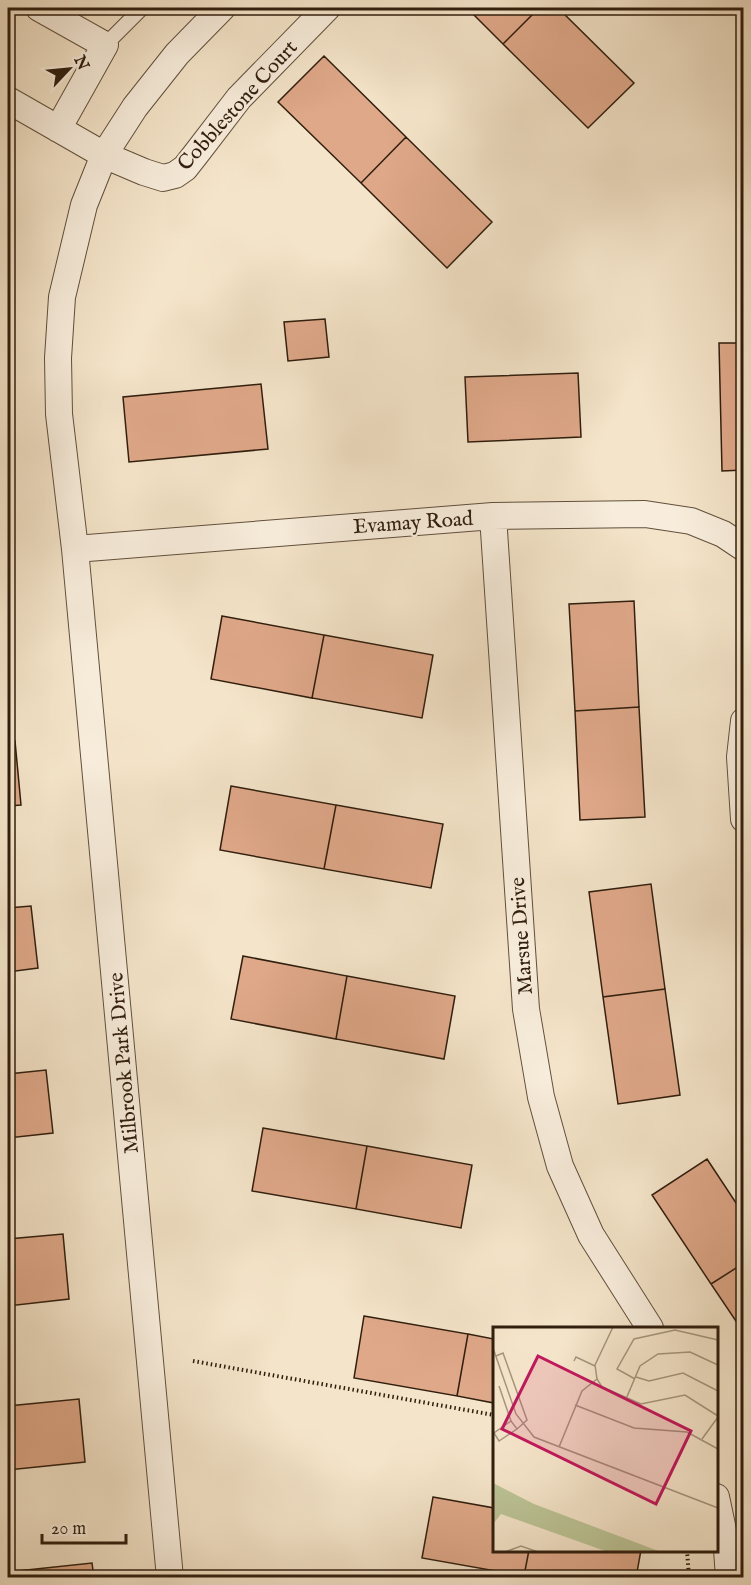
<svg xmlns="http://www.w3.org/2000/svg" width="751" height="1585" viewBox="0 0 751 1585" font-family="'IM FELL English',serif">
<style>
.building{fill:#dfa889;stroke:#301e0e;stroke-width:1.5}
.lines{fill:none;stroke-linecap:round;stroke-linejoin:round}
.lane-casing{stroke:#61503d;stroke-width:16}
.street-casing{stroke:#61503d;stroke-width:28}
.path{stroke:#301e0e;stroke-width:4;stroke-dasharray:1.5 3;stroke-linecap:butt}
.lane{stroke:#f8eddc;stroke-width:14}
.street{stroke:#f8eddc;stroke-width:26}
.labels{text-anchor:middle;stroke-width:4.5;stroke-linejoin:round;paint-order:stroke}
.street-label{font-size:21px;fill:#301e0e;stroke:#f8eddc}
.inset-road{fill:none;stroke:#a6957e;stroke-width:1.5}
.view{fill:#c2185b;fill-opacity:0.15;stroke:#c2185b;stroke-width:3}
.inset-edge{fill:none;stroke:#301e0e;stroke-width:3}
</style>
<rect width="100%" height="100%" fill="#f4e4c9"/>
<filter id="stains"><feTurbulence type="fractalNoise" baseFrequency=".00333" numOctaves="4"/><feColorMatrix values="0 0 0 0 .2 0 0 0 0 .09 0 0 0 0 .02 0 0 0 .5 -.17"/></filter>
<radialGradient id="worn" r=".72"><stop offset=".6" stop-color="#630" stop-opacity="0"/><stop offset="1" stop-color="#630" stop-opacity=".3"/></radialGradient>
<path class="building" d="M467,8H539L503,44Z
M539,8H558L634,83L588,128L503,44Z
M324,56L406,137L361,183L278,102Z
M406,137L492,222L447,268L361,183Z
M325,319L329,357L288,361L284,322Z
M719,343H744V470L722,471Z
M578,373L581,437L468,442L465,377Z
M261,384L268,449L129,462L123,397Z
M634,601L639,707L575,711L569,604Z
M222,616L324,635L312,698L211,679Z
M324,635L433,655L422,718L312,698Z
M639,707L645,817L580,820L575,711Z
M15,741L21,805L8,806V742Z
M231,786L336,805L324,869L220,850Z
M336,805L443,824L431,888L324,869Z
M651,884L665,989L603,997L589,892Z
M31,906L38,968L8,972V908Z
M243,956L347,976L336,1039L231,1019Z
M347,976L455,996L444,1059L336,1039Z
M665,989L680,1095L618,1104L603,997Z
M46,1070L53,1133L8,1138V1074Z
M263,1128L367,1146L356,1209L252,1191Z
M367,1146L472,1165L461,1228L356,1209Z
M707,1159L744,1215V1263L711,1284L652,1195Z
M63,1234L69,1299L8,1306V1239Z
M744,1263V1333L711,1284Z
M364,1316L468,1334L457,1396L354,1378Z
M468,1334L494,1339V1403L457,1396Z
M79,1399L85,1462L8,1470V1406Z
M433,1497L494,1508V1550H529L524,1576L422,1558Z
M529,1550H641L636,1578L524,1576Z
M92,1563L94,1578H8V1572Z"/>
<g class="lines">
<g class="lane-casing">
<path id="lane" d="M105,45L142,8"/>
</g>
<g class="street-casing">
<path id="street" d="M39,8L105,45L58,129
M8,100L104,155L144,172L163,178L175,175L185,168L196,154L239,98L327,8
M493,516L526,1009L541,1097L560,1166L591,1235L650,1328
M75,549L493,516L645,514L691,521L723,534L744,548
M744,721L740,757L744,819
M716,1497L727,1549L729,1578
M170,1578L75,549L59,414L58,358L62,297L84,205L104,155L135,107L177,54L222,8"/>
</g>
<path class="path" d="M193,1361L494,1415
M687,1550L689,1578"/>
<use href="#lane" class="lane"/>
<use href="#street" class="street"/>
</g>
<g class="labels">
<g class="street-label">
<text transform="translate(237 105) rotate(-48)" y="7">Cobblestone Court</text>
<text transform="translate(413 522) rotate(-4)" y="7">Evamay Road</text>
<text transform="translate(521 936) rotate(-94)" y="7">Marsue Drive</text>
<text transform="translate(123 1063) rotate(-95)" y="7">Milbrook Park Drive</text>
</g>
</g>
<g transform="translate(493 1327)">
<rect width="225" height="225" fill="#f4e4c9"/>
<path d="M0,156L41,177L168,225H115L8,187L0,197Z" fill="#bcc496"/>
<path class="inset-road" d="M120,0L102,38L104,52L109,60L148,77L192,68L225,89M0,21L23,87L41,110L225,181M3,29L10,26L34,93L24,102L18,94L1,106L6,114L24,102M81,34L83,30L102,39M143,50L156,54L190,46L225,64M142,52L124,42L141,12L182,3L225,13M6,59L18,94M133,72L147,39L165,27L197,25L225,38M82,78L141,101L194,105L225,122M209,112L225,90M66,120L89,64L104,52M12,225L28,219L45,225"/>
<path class="view" d="M45,29L198,104L163,177L9,102Z"/>
<rect width="225" height="225" class="inset-edge"/>
</g>
<rect width="751" height="1585" fill="none" stroke="#f4e4c9" stroke-width="30"/>
<rect x="9" y="9" width="733" height="1567" fill="none" stroke="#301e0e" stroke-width="3"/>
<rect x="15" y="15" width="721" height="1555" fill="none" stroke="#301e0e" stroke-width="1.5"/>
<g transform="translate(69 69) rotate(64)" stroke="#f8eddc" stroke-width="4.5" paint-order="stroke">
<path d="M0-4.5L10 22L0 15L-10 22Z" fill="#301e0e"/>
<text y="-9" font-size="16" font-weight="bold" text-anchor="middle" fill="#301e0e">N</text>
</g>
<path d="M42 1534v9h84v-9" fill="none" stroke="#301e0e" stroke-width="3"/>
<text x="51" y="1534" font-size="18" fill="#301e0e" stroke="#f8eddc" stroke-width="4.5" paint-order="stroke">20 m</text>
<rect width="100%" height="100%" filter="url(#stains)"/>
<rect width="100%" height="100%" fill="url(#worn)"/>
</svg>
